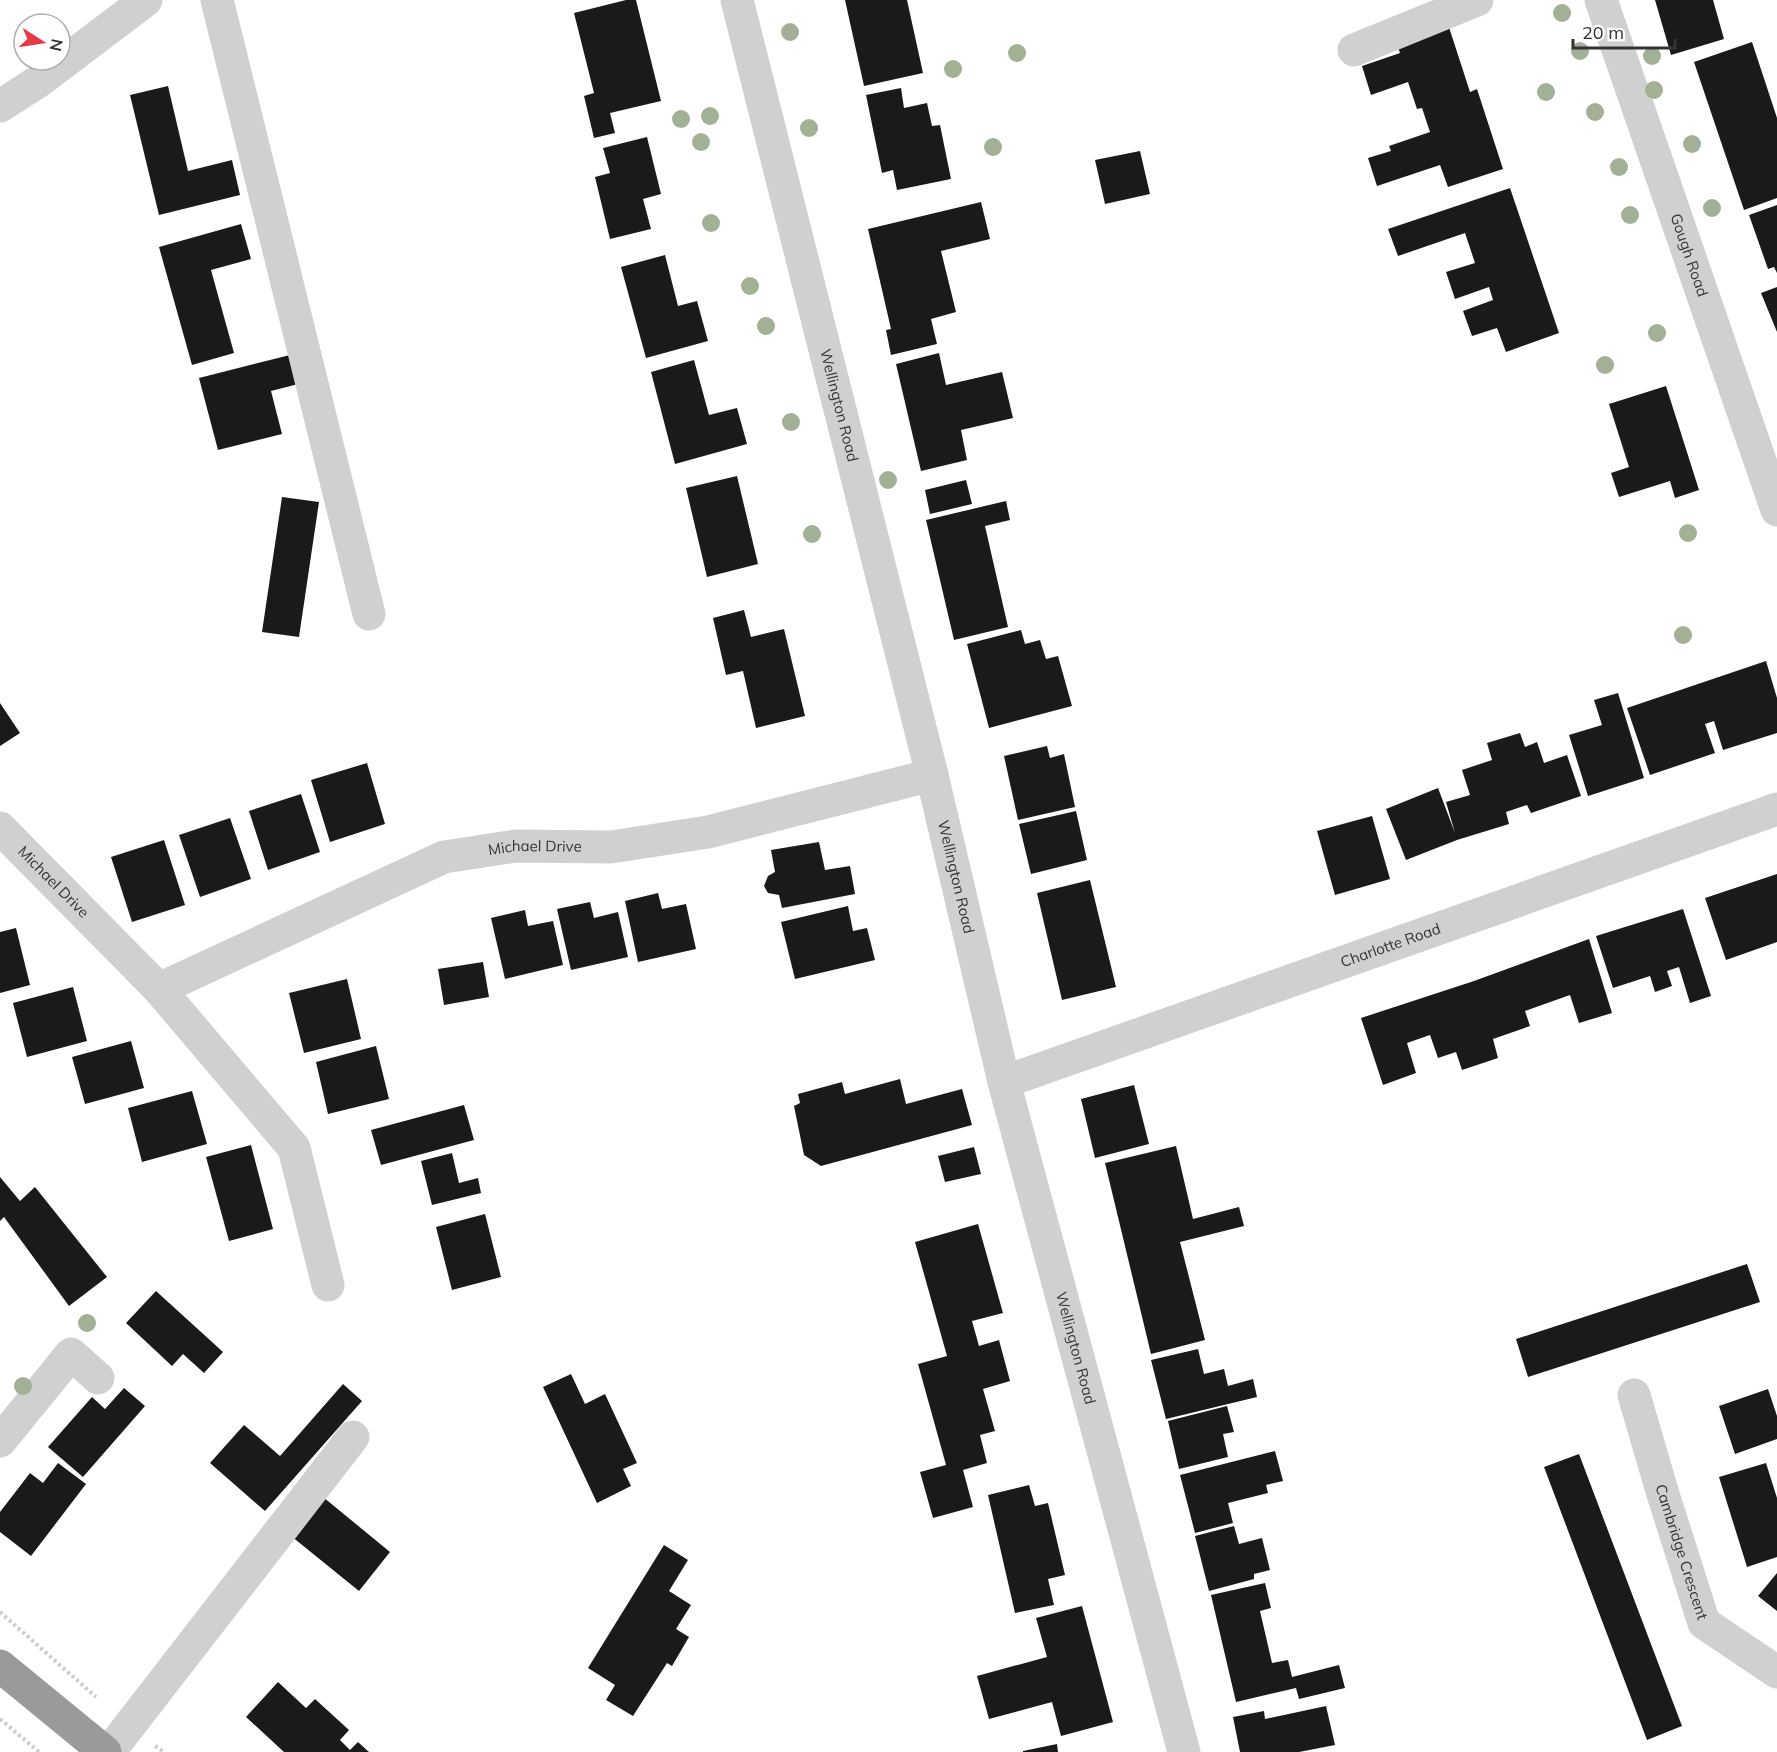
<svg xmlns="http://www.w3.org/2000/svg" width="1777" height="1752" viewBox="0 0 1777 1752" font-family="Mulish,sans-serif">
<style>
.building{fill:#1a1a1a}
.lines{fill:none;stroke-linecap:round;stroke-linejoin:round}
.path{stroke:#cdcdcd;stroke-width:4;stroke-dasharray:3 3;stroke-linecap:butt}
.minor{stroke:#d0d0d0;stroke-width:33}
.highway{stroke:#9a9a9a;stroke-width:33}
.tree{fill:#a2b095}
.labels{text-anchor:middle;stroke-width:6;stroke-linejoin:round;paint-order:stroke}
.street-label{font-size:15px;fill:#333;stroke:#fff}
</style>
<rect width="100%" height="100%" fill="#fff"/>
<path class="building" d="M626,0H636L661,101L610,113L615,133L594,138L584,96L594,93L574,13Z
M845,0H907L923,73L864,86Z
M1655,0H1713L1724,39L1671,55Z
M1446,18L1470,92L1477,89L1503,169L1448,187L1440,165L1377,186L1368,158L1391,151L1389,146L1430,132L1422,108L1417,109L1408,82L1371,95L1362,66L1400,53L1394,36Z
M1752,42L1777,118V198L1744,210L1694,62Z
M168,86L188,171L232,160L240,195L159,215L130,95Z
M901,88L904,108L927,103L932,126L940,125L951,179L897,190L893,170L882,173L866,95Z
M647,137L661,194L643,199L651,229L610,239L595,177L610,173L603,148Z
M1140,151L1150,194L1105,204L1095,160Z
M1510,188L1559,333L1506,352L1497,328L1472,336L1463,311L1493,300L1489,287L1455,299L1446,272L1475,263L1465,233L1398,256L1388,229Z
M981,202L990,239L941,251L956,312L931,319L937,344L891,355L886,330L891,329L868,229Z
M1777,205V273L1774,267L1768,269L1749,215Z
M241,224L251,259L211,270L234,353L192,365L159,247Z
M665,255L678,306L697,301L708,341L646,358L621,267Z
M1777,287V332L1761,293Z
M298,353L306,382L271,391L282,434L218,450L199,378Z
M939,353L946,385L1002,372L1013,418L961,430L967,460L921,471L896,364Z
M694,360L709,415L737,408L747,444L675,464L651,372Z
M1666,386L1699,490L1675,498L1670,481L1619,497L1611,473L1629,467L1609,404Z
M737,476L758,564L707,577L686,488Z
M966,480L972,504L930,514L925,490Z
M282,497L319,502L299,637L262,632Z
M1006,501L1010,520L985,526L1008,627L954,640L926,520Z
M744,610L751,637L784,629L805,716L756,728L743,671L726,675L713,618Z
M1021,630L1025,644L1040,640L1046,659L1058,656L1072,706L989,728L967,644Z
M1766,661L1777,698V733L1723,750L1714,721L1705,724L1715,753L1650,775L1627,708Z
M1618,693L1644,778L1588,796L1569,735L1602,725L1594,700Z
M0,703L20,733L0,746Z
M1520,733L1525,747L1537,742L1544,763L1567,755L1581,796L1531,813L1527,805L1506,812L1509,824L1457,840L1406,860L1386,809L1438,788L1455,833L1446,802L1470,795L1462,770L1492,760L1487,743Z
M1047,746L1050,758L1064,754L1075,807L1018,820L1004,756Z
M367,763L385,824L330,842L311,780Z
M301,794L320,852L268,870L249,811Z
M1076,811L1087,860L1031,874L1019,824Z
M1372,816L1390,879L1335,895L1317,831Z
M230,818L251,879L200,897L179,835Z
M164,840L185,905L132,922L111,857Z
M819,842L825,870L850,866L855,894L782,908L779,895L768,893L764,886L768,876L775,872L771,850Z
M1777,874V942L1726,960L1705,898Z
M1090,880L1116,987L1062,1000L1037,893Z
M658,893L662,909L686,904L696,949L638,962L625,901Z
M590,902L594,918L618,912L628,957L571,970L557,909Z
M848,906L853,931L867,928L875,960L795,979L781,922Z
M1683,909L1711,996L1690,1003L1679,967L1667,971L1672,986L1655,992L1650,976L1613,988L1596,936Z
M525,910L528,926L553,921L563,965L505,979L491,918Z
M16,928L30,985L0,993V932Z
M1589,939L1612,1013L1579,1023L1570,995L1525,1011L1530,1026L1493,1039L1498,1058L1462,1070L1456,1052L1438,1058L1430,1035L1407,1043L1416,1073L1383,1085L1361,1018L1474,981Z
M483,962L489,997L444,1005L438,969Z
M347,979L361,1039L304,1053L289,993Z
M73,987L87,1041L27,1057L13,1003Z
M131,1041L144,1088L85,1104L72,1057Z
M376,1046L389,1099L328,1114L316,1062Z
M900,1079L906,1104L962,1089L972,1125L821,1166L804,1155L794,1106L800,1103L798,1094L842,1082L845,1094Z
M1134,1085L1149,1144L1095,1158L1081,1099Z
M192,1091L207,1144L142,1162L128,1108Z
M464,1105L474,1140L381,1165L371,1130Z
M251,1145L273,1229L229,1241L206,1157Z
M1176,1146L1193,1219L1239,1207L1244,1226L1180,1242L1205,1340L1151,1354L1105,1163Z
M974,1147L981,1174L945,1182L938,1156Z
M452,1153L459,1183L478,1178L481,1193L432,1205L421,1161Z
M0,1177L20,1201L35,1187L107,1277L69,1306L4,1217L0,1221Z
M485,1214L501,1277L452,1290L436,1227Z
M978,1224L1003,1313L972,1321L979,1346L999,1340L1010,1381L983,1389L995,1431L980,1435L987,1463L963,1470L973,1507L933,1518L920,1472L946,1465L918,1364L947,1356L915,1242Z
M1747,1264L1760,1302L1528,1377L1516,1339Z
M156,1291L223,1352L204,1373L183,1354L172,1366L126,1323Z
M1198,1349L1204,1374L1224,1369L1228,1386L1253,1379L1257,1397L1166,1419L1151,1360Z
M571,1374L585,1404L605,1394L637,1463L623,1469L631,1486L597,1503L543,1387Z
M343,1384L362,1401L265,1511L210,1463L244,1425L280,1456Z
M124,1388L145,1406L83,1477L48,1447L92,1397L105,1409Z
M1768,1389L1777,1416V1439L1735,1454L1719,1406Z
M1227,1406L1234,1432L1223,1434L1228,1457L1179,1469L1168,1421Z
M1275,1451L1283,1481L1266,1485L1268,1493L1228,1503L1233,1523L1195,1533L1180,1475Z
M1579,1454L1682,1726L1647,1740L1544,1467Z
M58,1463L86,1484L31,1556L0,1532V1512L30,1473L43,1483Z
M1766,1463L1777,1498V1557L1747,1567L1719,1477Z
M1029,1485L1035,1506L1048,1503L1065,1575L1048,1579L1054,1605L1015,1613L988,1495Z
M323,1497L390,1552L359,1591L291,1536Z
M1234,1526L1239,1544L1262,1538L1270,1570L1254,1574V1579L1209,1591L1195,1536Z
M664,1545L688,1560L669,1591L691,1605L676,1629L689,1637L672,1666L667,1663L633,1716L606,1700L615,1685L588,1668Z
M1777,1573V1611L1758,1596Z
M1265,1583L1271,1608L1260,1611L1272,1663L1288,1660L1292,1677L1339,1665L1345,1688L1299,1699L1296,1688L1236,1702L1211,1595Z
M1082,1606L1113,1722L1061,1736L1052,1702L989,1719L977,1676L1047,1657L1036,1618Z
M278,1682L306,1708L315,1699L349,1730L340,1740L350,1750L358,1742L369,1752H284L246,1717Z
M1326,1706L1335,1745L1299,1752H1240L1233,1717L1264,1711L1265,1719Z
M1057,1744L1058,1752H1023V1751Z"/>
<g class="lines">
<path class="path" d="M0,1612L96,1697
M0,1719L39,1752
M155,1746L164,1752"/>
<g class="minor">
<path d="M217,0L369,614"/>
<path id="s1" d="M737,0L932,775L1004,1082L1184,1752"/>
<path id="s2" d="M1601,0L1777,510"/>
<path d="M1354,50L1477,0"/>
<path d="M0,106L39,81L146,0"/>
<path id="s3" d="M0,828L159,989L444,857L516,846L611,847L708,832L932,775"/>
<path d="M159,989L294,1148L328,1285"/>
<path id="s4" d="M1004,1082L1777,809"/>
<path id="s5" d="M1634,1395L1662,1491L1704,1623L1777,1672"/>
<path d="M0,1441L71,1354L98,1378"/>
<path d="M109,1752L353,1437"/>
</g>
<path class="highway" d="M0,1666L105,1752"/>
</g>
<g class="tree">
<circle cx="1562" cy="13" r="9"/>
<circle cx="790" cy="32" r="9"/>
<circle cx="1580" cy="51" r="9"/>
<circle cx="1017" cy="53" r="9"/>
<circle cx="1652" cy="56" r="9"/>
<circle cx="953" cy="69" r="9"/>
<circle cx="1654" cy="90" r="9"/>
<circle cx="1546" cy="92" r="9"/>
<circle cx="1595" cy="112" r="9"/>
<circle cx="710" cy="116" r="9"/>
<circle cx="681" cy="119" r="9"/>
<circle cx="809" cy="128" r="9"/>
<circle cx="701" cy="142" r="9"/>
<circle cx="1692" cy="144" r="9"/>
<circle cx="993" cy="147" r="9"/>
<circle cx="1619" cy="167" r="9"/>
<circle cx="1712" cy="208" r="9"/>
<circle cx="1630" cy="215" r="9"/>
<circle cx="711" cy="223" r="9"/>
<circle cx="750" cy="286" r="9"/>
<circle cx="766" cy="326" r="9"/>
<circle cx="1657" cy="333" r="9"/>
<circle cx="1605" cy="365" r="9"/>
<circle cx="791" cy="422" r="9"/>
<circle cx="888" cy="480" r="9"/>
<circle cx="1688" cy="533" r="9"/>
<circle cx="812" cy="534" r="9"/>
<circle cx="1683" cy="635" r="9"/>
<circle cx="87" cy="1323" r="9"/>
<circle cx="23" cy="1386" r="9"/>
</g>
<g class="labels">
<g class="street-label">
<text dy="5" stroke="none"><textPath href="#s2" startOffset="270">Gough Road</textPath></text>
<text dy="5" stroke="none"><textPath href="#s1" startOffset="418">Wellington Road</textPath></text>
<text dy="5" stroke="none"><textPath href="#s3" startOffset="632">Michael Drive</textPath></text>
<text dy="5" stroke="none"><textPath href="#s1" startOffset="904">Wellington Road</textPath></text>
<text dy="5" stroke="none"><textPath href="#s3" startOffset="76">Michael Drive</textPath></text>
<text dy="5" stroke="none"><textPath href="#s4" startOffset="410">Charlotte Road</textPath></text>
<text dy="5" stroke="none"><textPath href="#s1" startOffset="1390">Wellington Road</textPath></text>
<text dy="5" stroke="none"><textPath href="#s5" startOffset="164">Cambridge Crescent</textPath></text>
</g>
</g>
<g transform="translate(42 42) rotate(102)"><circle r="28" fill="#ffffff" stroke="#adadad" stroke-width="1.5"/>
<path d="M0-4.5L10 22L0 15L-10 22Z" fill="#e63946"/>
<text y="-9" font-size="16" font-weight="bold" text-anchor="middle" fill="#333333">N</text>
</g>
<path d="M1573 39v9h102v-9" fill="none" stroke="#333333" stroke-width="3"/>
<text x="1582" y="39" font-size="18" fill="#333333" stroke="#ffffff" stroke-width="4.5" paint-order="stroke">20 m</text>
</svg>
